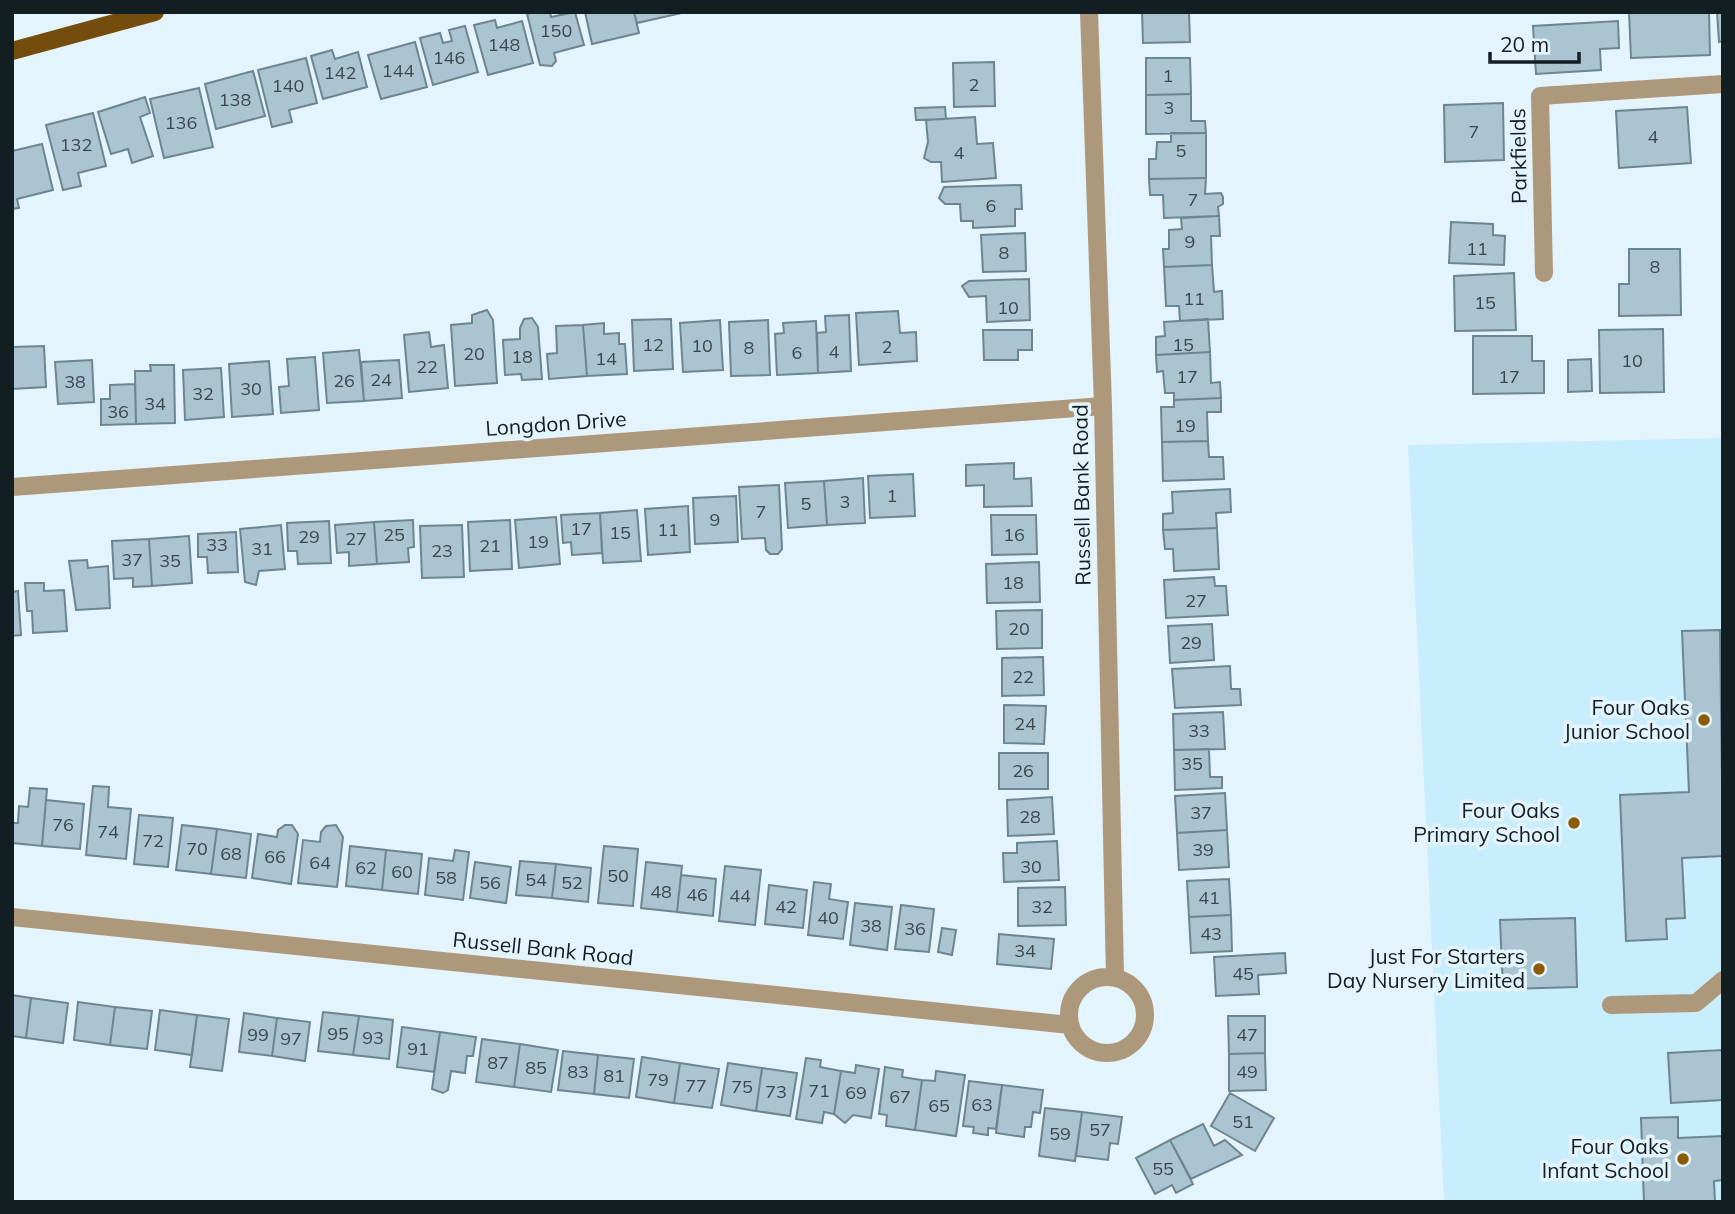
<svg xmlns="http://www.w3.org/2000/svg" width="1735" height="1214" viewBox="0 0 1735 1214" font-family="Mulish,sans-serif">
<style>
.built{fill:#c8edfd}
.building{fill:#aac5d1;stroke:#6c8691;stroke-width:2}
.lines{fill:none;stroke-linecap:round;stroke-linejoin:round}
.lane{stroke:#ae987b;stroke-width:18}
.street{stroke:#ae987b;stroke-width:18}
.primary{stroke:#744d0d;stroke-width:18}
.poi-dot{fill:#8b5c03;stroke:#e4f4fc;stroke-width:2.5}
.labels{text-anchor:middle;stroke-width:7;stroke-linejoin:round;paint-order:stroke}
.number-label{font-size:18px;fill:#39484e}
.street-label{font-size:21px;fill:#131e22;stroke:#e4f4fc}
.poi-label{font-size:21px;fill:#131e22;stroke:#e4f4fc;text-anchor:end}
</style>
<rect width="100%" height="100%" fill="#e4f4fc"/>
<path class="built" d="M1723,438V1202H1444L1408,445Z"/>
<path class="building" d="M534,12H550L551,17L575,12L584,45L554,53L556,61L552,66L540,65L527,14Z
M585,12H634L639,33L592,44Z
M634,12H686L637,23Z
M1142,12H1189L1190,42L1143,43Z
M1629,12H1709L1710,55L1631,58Z
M1717,12H1723V41L1719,42Z
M495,20L497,28L522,21L533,63L488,75L474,25Z
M1618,21L1619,48L1600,49L1601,70L1536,74L1533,26Z
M465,26L478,72L433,85L420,38L440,33L443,43L452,41L449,30Z
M415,42L427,87L381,99L368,55Z
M332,50L335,59L358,52L367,87L323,99L311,56Z
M306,58L317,103L289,110L292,122L272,127L258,70Z
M1146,58H1190L1191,94L1146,95Z
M994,62L995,106L954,107L953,63Z
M253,71L265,116L216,129L205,84Z
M199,88L213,147L164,158L150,99Z
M1191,94V121H1205L1206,133L1146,134V95Z
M145,97L150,113L140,117L153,156L132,163L128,149L111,154L98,112Z
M1503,103L1504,160L1445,162L1444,105Z
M945,107L946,119L916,120L915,108Z
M1687,107L1691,163L1619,168L1616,111Z
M93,113L106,166L78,173L81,186L63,190L46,125Z
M975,117L977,144L993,143L996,178L942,182L941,162H931L924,158L928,142L926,120Z
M1171,133H1206V178L1149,179V159H1156L1157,142H1171Z
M42,144L53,190L17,199L19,208L12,209V151Z
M1206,178L1205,194L1221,193L1223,197V204L1218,207L1219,216L1164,218L1163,195H1150L1149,179Z
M1021,185L1022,209H1015V226L973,228V221H961L960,204H945L939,198L944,187Z
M1219,216L1220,236H1211L1212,265L1164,267L1163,249H1169V230L1182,229L1181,218Z
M1451,222L1493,224V235L1505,236L1504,265L1449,263Z
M1025,233L1026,271L983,272L981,235Z
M1629,249H1680L1681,315L1619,316V284H1629Z
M1212,265L1214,292L1222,291L1223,319L1180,321L1179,306H1166L1164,267Z
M1514,273L1516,330L1455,331L1454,276Z
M1029,279L1030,320L987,322L986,296L969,297L962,286L969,281Z
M487,310L493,320L497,383L455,386L451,325L472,323V315Z
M898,311L900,333L916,332L917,361L859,365L856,313Z
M849,315L851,371L818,373L817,333L826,332L825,316Z
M532,318L538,327L542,379L522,380L521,374L505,375L503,340L520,339V328L524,319Z
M671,319L673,369L634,371L632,320Z
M1208,319L1210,352L1156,355V337L1165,336L1164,322Z
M720,320L723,370L683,372L680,323Z
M768,320L770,375L731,376L729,322Z
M816,321L818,373L777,375L775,334L784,333L783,323Z
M604,323V334L619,333V344H625L627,374L587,376L583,325Z
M583,325L587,376L549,379L547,354L557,353L556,326Z
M1663,329L1664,392L1600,393L1599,330Z
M983,330H1032V350H1018V360H984Z
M429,332L431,347L444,345L448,388L409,392L404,335Z
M1473,336H1532V361H1544V393L1473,394Z
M44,346L46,387L12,389V347Z
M359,350L364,401L327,403L323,353Z
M1210,352L1211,383L1220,382L1221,398L1174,400V393H1165L1163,371L1157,372L1156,355Z
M315,357L319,410L281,413L279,387L289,386L287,359Z
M1591,359L1592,391L1568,392V360Z
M92,360L94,402L58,404L55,362Z
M399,360L402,398L364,401L361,362Z
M269,361L273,414L232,417L229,364Z
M150,365H174L175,423L136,424L135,371H151Z
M221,368L224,417L185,420L183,370Z
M135,384L136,424L101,425V399H110V385Z
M1221,398V412H1207L1208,441L1162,442L1161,407H1174V400Z
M1208,441L1209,457H1223L1224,479L1163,481L1162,442Z
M1014,463V479L1031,478L1032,506L984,507V485L966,486V465Z
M913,474L915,516L870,518L868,476Z
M863,478L865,523L827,525L824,481Z
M824,481L827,525L788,528L785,483Z
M779,485L782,549L778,554H770L766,550L765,538L742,539L739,487Z
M1230,489L1231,512L1216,513L1217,528L1163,530V514L1173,513L1172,492Z
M736,496L738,542L695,544L693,498Z
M688,506L690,552L648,555L645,509Z
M637,510L641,561L603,563L600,513Z
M600,513L602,553L572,555L571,542L563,543L561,515Z
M991,515H1036L1037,554L992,555Z
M556,517L560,564L519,568L515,520Z
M413,520L414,547L408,548L409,562L377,564L374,522Z
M510,520L512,569L470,571L468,522Z
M329,521L331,563L298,564L297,551H288L287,523Z
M374,522L377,564L349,566V552L337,553L335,525Z
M281,525L285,569L259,571L256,585L245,582L240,529Z
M462,525L464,577L422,578L420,526Z
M1217,528L1219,569L1174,571L1173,549H1165L1163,530Z
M236,532L238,572L208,573L207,557H198V534Z
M189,536L192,583L152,586L149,539Z
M149,539L152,586L133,587V578L114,579L112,541Z
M87,560L88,568L108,566L110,608L76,610L69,561Z
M1039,562L1040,602L987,603L986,564Z
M1214,577L1215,586H1226L1228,615L1166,618L1164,580Z
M25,583H44V591L64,590L67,631L33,633L32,611H27Z
M18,591L21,635L12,636V592Z
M1042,610V648L997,649L996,611Z
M1212,624L1214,660L1170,663L1168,626Z
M1720,630L1723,856L1682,858L1685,918L1666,919L1667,939L1626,941L1620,795L1689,792L1682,631Z
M1043,657L1044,695L1002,696V658Z
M1230,666L1231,689H1240L1241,705L1175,708L1172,669Z
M1004,705L1046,706L1044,744L1004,743Z
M1223,712L1225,749L1174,750L1173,714Z
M1209,749L1210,777H1222V788L1175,790L1174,750Z
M999,753H1048V789H999Z
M93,786L109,787L108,807L131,809L126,859L86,855Z
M30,788L47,789L42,846L12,843V823H18L19,806L28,807Z
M1225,793L1227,830L1177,833L1175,796Z
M1052,797L1054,834L1008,836L1007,800Z
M46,800L84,804L80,849L42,846Z
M139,815L173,818L168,867L134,864Z
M182,825L217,829L211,874L176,870Z
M285,825H292L298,834L291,884L252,878L258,834L277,837L278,830Z
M336,825L343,837L337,887L298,883L303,840L320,842L321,832L326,826Z
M217,829L251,834L246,878L211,874Z
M1227,830L1229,867L1179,870L1177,833Z
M1057,841L1059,880L1004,882L1003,853H1017V843Z
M350,846L386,850L382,890L346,886Z
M604,846L638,849L633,906L598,903Z
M386,850L422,854L418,894L382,890Z
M455,850L469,852L463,900L425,895L429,858L453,861Z
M520,861L556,864L552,898L516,895Z
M475,862L511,867L506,903L470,898Z
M646,862L682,866L677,912L641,908Z
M556,864L591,868L588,902L552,898Z
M725,866L761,870L755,925L719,921Z
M681,875L716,879L713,916L677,912Z
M1229,879L1231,915L1189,917L1187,881Z
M814,882L831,884L829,899L848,902L843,939L808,935Z
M769,885L807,890L803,928L765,924Z
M1065,887L1066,925L1018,926V888Z
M855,903L892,907L887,950L850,945Z
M901,905L934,909L929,952L895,949Z
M1231,915L1232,951L1191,953L1189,917Z
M1575,918L1577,987L1503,989L1500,920Z
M942,928L956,930L952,955L938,952Z
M999,934L1054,939L1051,969L997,964Z
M1285,953L1286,973L1258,975L1259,994L1216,996L1214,957Z
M12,995L31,998L26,1038L12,1036Z
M31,998L68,1003L63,1043L26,1038Z
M78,1002L115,1007L110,1045L74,1040Z
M115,1007L152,1011L147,1049L110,1045Z
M160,1010L197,1015L192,1055L155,1050Z
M323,1012L359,1016L353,1055L318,1051Z
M244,1013L277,1018L272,1056L239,1052Z
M197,1015L229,1019L222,1071L190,1067Z
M359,1016L393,1020L389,1059L353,1055Z
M1228,1016H1265V1053L1229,1054Z
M277,1018L310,1022L305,1061L272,1056Z
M402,1027L440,1032L434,1072L397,1067Z
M440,1032L476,1037L473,1056H467L465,1073L451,1071L448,1090L443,1093L432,1089Z
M482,1039L520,1044L514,1087L476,1082Z
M520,1044L558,1050L551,1092L514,1087Z
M1723,1050V1100L1671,1103L1668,1053Z
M563,1051L598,1055L594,1094L558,1090Z
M1265,1053L1266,1090L1229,1091V1054Z
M598,1055L634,1059L629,1098L594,1094Z
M642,1057L680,1063L674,1103L636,1097Z
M806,1058L821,1060L820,1067L841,1071L834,1114L824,1112L822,1123L796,1119Z
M680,1063L719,1069L712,1108L674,1103Z
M728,1063L762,1068L756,1111L721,1105Z
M856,1065L879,1069L871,1118L853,1115L845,1123L834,1114L841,1071L855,1073Z
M885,1067L903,1070L902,1077L922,1080L915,1130L886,1126L887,1115L879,1114Z
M762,1068L797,1073L790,1116L756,1111Z
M936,1071L965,1075L956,1136L915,1130L922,1080L935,1081Z
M969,1081L1002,1085L996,1129L988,1128V1135L973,1133L974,1127L963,1126Z
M1002,1085L1043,1090L1040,1113L1033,1112L1031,1127H1025L1024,1137L996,1133Z
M1230,1093L1274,1118L1255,1151L1211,1126Z
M1045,1108L1082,1112L1075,1161L1039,1156Z
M1082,1112L1122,1117L1118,1144L1110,1143L1108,1160L1076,1156Z
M1678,1117V1138L1723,1136V1180L1714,1181L1715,1202H1644L1641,1118Z
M1203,1124L1214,1146L1225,1140L1242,1155L1191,1179L1170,1140Z
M1170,1140L1193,1184L1176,1193L1172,1185L1155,1194L1136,1158Z"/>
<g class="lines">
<path class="lane" d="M1611,1005L1696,1003L1723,980"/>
<path class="street" d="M1089,12L1103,406L1115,977
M1544,273L1540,96L1723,84
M12,487L1103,406
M12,917L1070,1025
M1069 1015a38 38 0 1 1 76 0a38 38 0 1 1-76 0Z"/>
<path class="primary" d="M12,51L155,12"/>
</g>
<g class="poi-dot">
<circle cx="1704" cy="720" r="7"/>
<circle cx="1574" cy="823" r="7"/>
<circle cx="1539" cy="969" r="7"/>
<circle cx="1683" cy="1159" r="7"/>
</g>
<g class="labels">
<g class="number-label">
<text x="556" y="37">150</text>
<text x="504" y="51">148</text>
<text x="449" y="64">146</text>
<text x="398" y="77">144</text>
<text x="340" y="79">142</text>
<text x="1168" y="82">1</text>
<text x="974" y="91">2</text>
<text x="288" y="92">140</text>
<text x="235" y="106">138</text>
<text x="1169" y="114">3</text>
<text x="181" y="129">136</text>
<text x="1474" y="138">7</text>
<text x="1653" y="143">4</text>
<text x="76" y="151">132</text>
<text x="1181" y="157">5</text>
<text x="959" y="159">4</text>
<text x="1193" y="206">7</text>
<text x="991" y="212">6</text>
<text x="1190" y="248">9</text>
<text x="1477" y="255">11</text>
<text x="1004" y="259">8</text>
<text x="1655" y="273">8</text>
<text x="1194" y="305">11</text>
<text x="1485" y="309">15</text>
<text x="1008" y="314">10</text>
<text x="653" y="351">12</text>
<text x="1183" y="351">15</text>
<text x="702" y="352">10</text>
<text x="887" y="353">2</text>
<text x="749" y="354">8</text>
<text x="834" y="358">4</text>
<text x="797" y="359">6</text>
<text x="474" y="360">20</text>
<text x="522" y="363">18</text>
<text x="606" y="365">14</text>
<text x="1632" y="367">10</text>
<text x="427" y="373">22</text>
<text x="1187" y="383">17</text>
<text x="1509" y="383">17</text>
<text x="381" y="386">24</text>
<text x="344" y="387">26</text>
<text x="75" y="388">38</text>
<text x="251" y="395">30</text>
<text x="203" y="400">32</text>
<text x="155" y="410">34</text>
<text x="118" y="418">36</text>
<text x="1185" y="432">19</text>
<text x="892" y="502">1</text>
<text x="845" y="508">3</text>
<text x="806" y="510">5</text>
<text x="761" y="518">7</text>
<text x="715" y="526">9</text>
<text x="581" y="535">17</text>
<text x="668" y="536">11</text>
<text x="620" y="539">15</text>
<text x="394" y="541">25</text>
<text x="1014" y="541">16</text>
<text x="309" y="543">29</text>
<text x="356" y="545">27</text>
<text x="538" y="548">19</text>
<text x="217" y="551">33</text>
<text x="490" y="552">21</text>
<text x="262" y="555">31</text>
<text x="442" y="557">23</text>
<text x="132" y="566">37</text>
<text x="170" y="567">35</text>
<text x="1013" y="589">18</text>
<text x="1196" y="607">27</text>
<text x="1019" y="635">20</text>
<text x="1191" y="649">29</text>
<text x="1023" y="683">22</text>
<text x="1025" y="730">24</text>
<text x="1199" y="737">33</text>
<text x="1192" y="770">35</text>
<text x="1023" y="777">26</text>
<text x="1201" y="819">37</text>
<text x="1030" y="823">28</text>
<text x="63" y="831">76</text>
<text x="108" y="838">74</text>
<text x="153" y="847">72</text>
<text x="197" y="855">70</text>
<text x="1203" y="856">39</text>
<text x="231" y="860">68</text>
<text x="275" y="863">66</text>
<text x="320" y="869">64</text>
<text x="1031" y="873">30</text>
<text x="366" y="874">62</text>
<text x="402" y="878">60</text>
<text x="618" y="882">50</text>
<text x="446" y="884">58</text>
<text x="536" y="886">54</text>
<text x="490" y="889">56</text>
<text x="572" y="889">52</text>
<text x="661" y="898">48</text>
<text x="697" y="901">46</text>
<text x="740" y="902">44</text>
<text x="1209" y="904">41</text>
<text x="786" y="913">42</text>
<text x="1042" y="913">32</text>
<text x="828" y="924">40</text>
<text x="871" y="932">38</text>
<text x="915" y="935">36</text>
<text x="1211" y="940">43</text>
<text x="1025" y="957">34</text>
<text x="1243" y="980">45</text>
<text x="338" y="1040">95</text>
<text x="258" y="1041">99</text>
<text x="1247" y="1041">47</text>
<text x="373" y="1044">93</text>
<text x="291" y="1045">97</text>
<text x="418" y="1055">91</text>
<text x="498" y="1069">87</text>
<text x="536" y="1074">85</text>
<text x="578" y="1078">83</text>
<text x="1247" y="1078">49</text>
<text x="614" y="1082">81</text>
<text x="658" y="1086">79</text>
<text x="696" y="1092">77</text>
<text x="742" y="1093">75</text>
<text x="819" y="1097">71</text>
<text x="776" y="1098">73</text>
<text x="856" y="1099">69</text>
<text x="900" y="1103">67</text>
<text x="982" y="1111">63</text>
<text x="939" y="1112">65</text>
<text x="1243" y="1128">51</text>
<text x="1100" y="1136">57</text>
<text x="1060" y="1140">59</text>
<text x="1163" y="1175">55</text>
</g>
<g class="street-label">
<text transform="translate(1519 156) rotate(-91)" y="7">Parkfields</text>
<text transform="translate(556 424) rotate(-4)" y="7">Longdon Drive</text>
<text transform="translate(1082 495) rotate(-91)" y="7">Russell Bank Road</text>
<text transform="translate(543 949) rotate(6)" y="7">Russell Bank Road</text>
</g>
<g class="poi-label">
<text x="1690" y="715">Four Oaks<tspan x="1690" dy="24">Junior School</tspan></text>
<text x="1560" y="818">Four Oaks<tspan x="1560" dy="24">Primary School</tspan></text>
<text x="1525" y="964">Just For Starters<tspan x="1525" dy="24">Day Nursery Limited</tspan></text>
<text x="1669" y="1154">Four Oaks<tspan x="1669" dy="24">Infant School</tspan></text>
</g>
</g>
<rect width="1735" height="1214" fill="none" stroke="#131e22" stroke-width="28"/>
<path d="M1490 52v10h89v-10" fill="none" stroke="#131e22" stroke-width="3.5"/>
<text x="1500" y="52" font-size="21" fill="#131e22" stroke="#e4f4fc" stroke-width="5" paint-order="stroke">20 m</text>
</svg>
